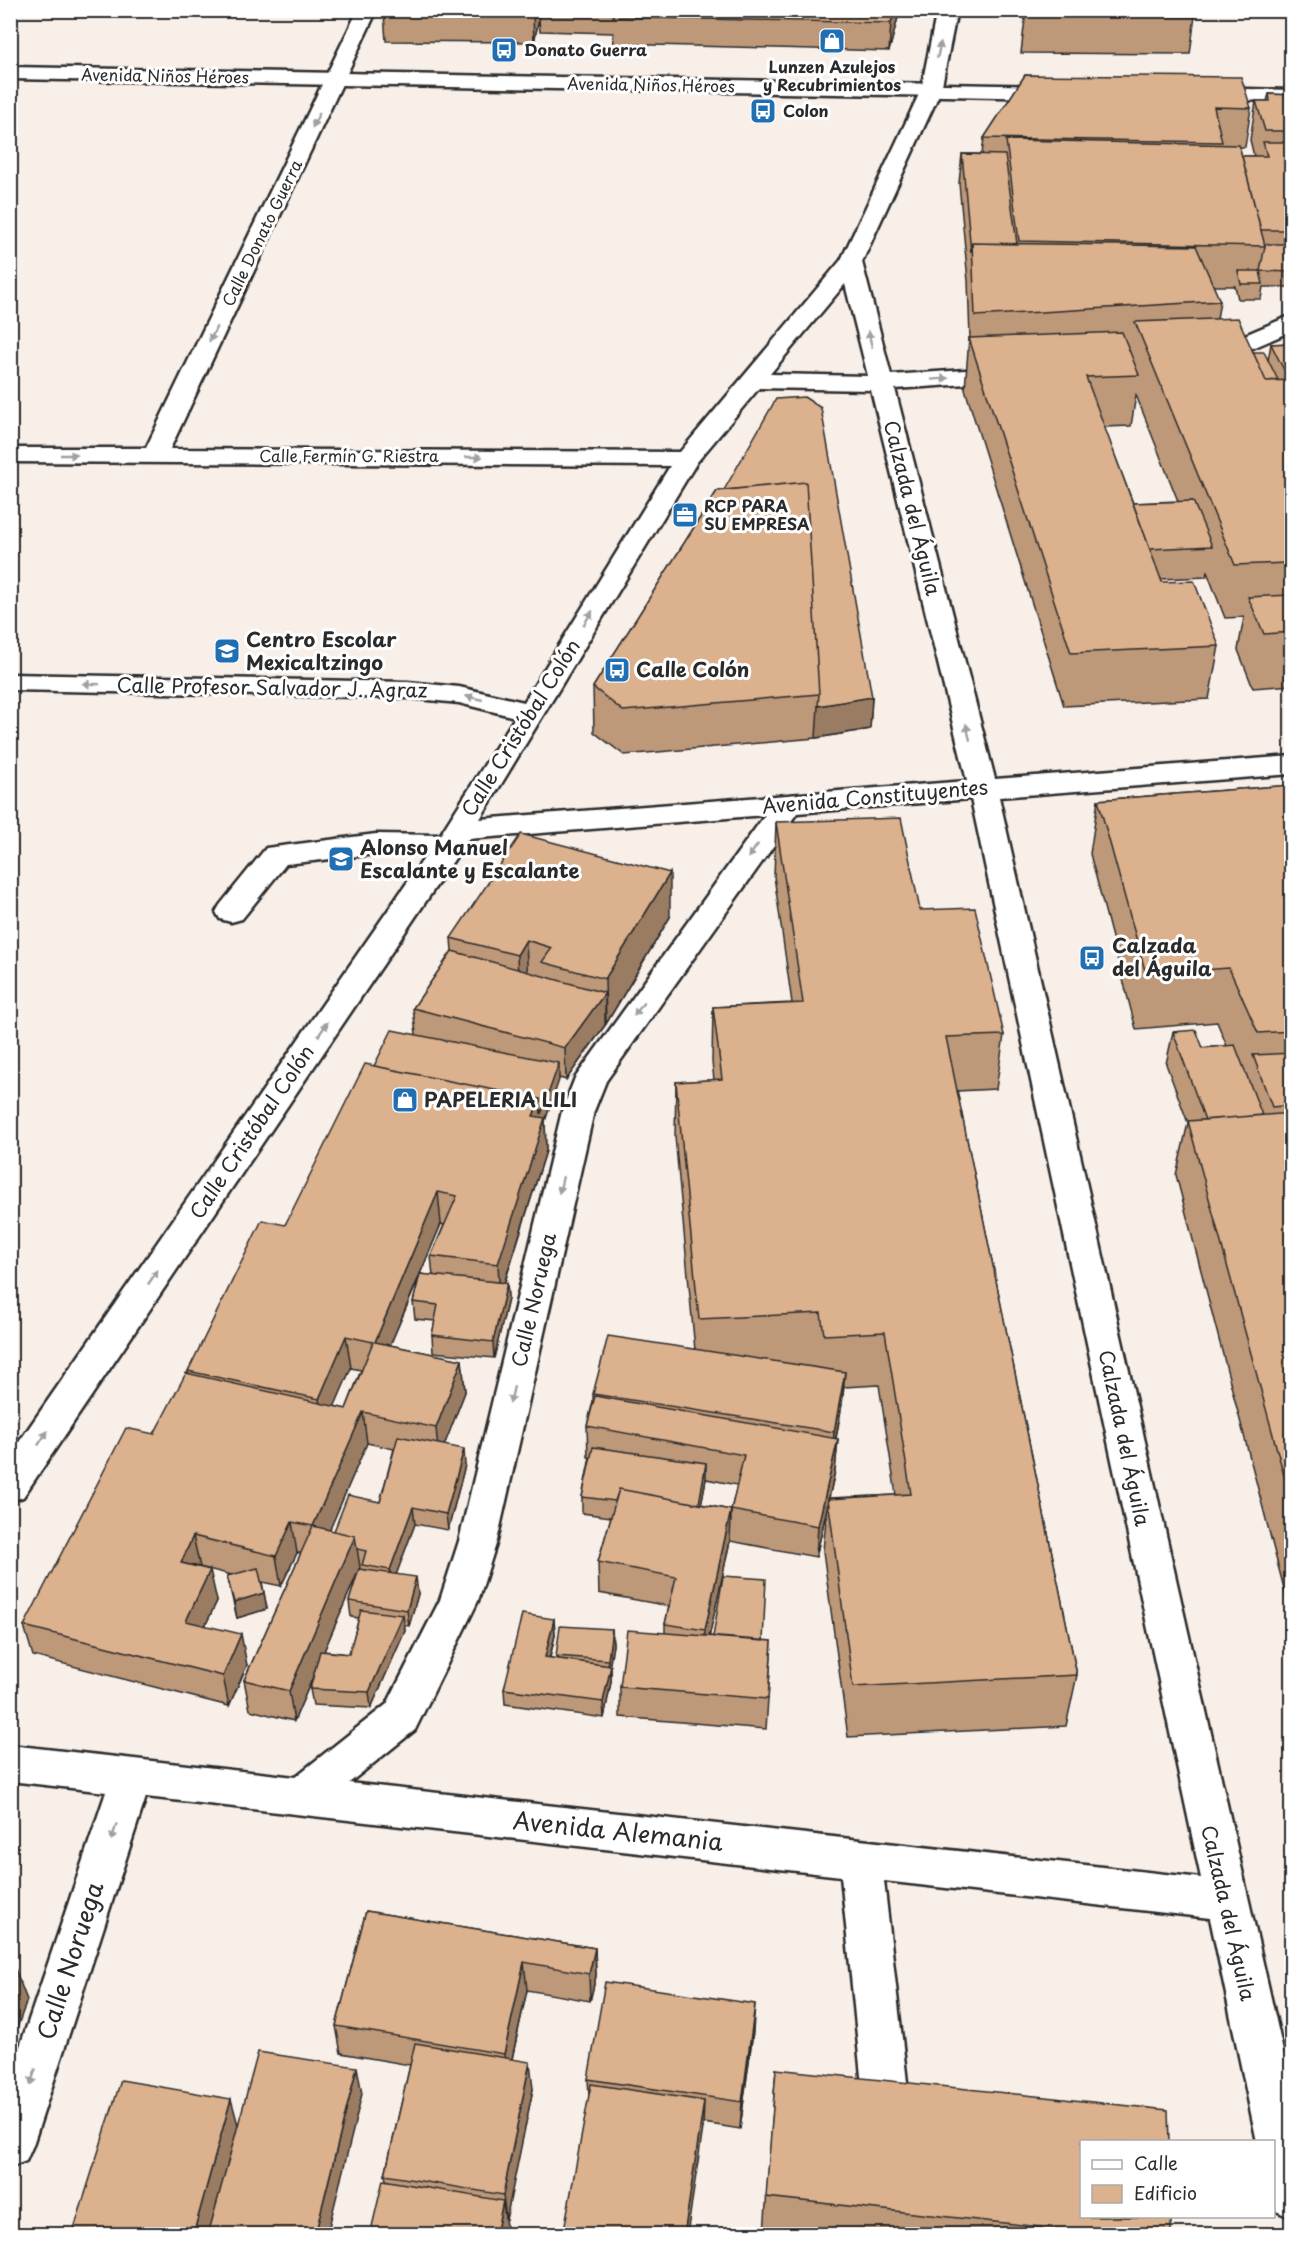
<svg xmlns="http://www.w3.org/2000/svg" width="1302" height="2245" viewBox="0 0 1302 2245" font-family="'Playpen Sans',sans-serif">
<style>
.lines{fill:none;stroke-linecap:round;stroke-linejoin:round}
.minor-casing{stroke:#2b2b2b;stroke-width:5}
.major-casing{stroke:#2b2b2b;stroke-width:5}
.minor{fill:#fff;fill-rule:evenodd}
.major{fill:#fff;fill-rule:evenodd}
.wall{fill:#bd9879;stroke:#2b2b2b;stroke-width:1.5;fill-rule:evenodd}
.shaded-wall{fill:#9a7c63;stroke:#2b2b2b;stroke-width:1.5}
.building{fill:#dcb18d;stroke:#2b2b2b;stroke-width:1.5}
.oneway{fill:#a0a0a0}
.labels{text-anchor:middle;stroke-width:6;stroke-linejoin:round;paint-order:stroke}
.far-poi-label{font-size:16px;font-weight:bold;fill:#2b2b2b;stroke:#fff;text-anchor:start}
.far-street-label{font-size:16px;fill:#2b2b2b;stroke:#fff}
.street-label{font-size:20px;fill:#2b2b2b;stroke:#fff}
.poi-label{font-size:20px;font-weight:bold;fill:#2b2b2b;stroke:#fff;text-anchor:start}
.near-street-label{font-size:24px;fill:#2b2b2b;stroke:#fff}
</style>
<rect width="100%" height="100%" fill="#f8efe8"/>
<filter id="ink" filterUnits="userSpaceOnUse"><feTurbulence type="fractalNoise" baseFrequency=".0167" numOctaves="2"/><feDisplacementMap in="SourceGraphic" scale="12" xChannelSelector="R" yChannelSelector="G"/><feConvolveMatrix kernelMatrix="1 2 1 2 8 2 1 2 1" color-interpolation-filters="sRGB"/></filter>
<g filter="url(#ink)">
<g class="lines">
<g class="minor-casing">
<path id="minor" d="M358,10H377L170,449L680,452L841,260L921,90L937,10H957L941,90L862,262L891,375L1010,367L1018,369L1022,374L1018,379L1010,381L895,389L995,779L1292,756V774L999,797L1292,2091V2218L1276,2211L1274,2206V2142H1257L1210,1918L884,1881L912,2126L905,2142L889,2148L873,2142L866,2126L841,1876L146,1797L33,2145L26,2161L10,2167V2076L106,1792L10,1781V1745L295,1777L387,1704L440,1600L459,1541L562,1111L575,1078L765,815L468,839L23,1497L10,1501V1455L427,854H376L286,864L242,919L231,922L220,919L216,912L220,905L266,848L376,834L440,835L515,717L459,703L408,698L10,690V674L408,682L459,687L524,702L670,466L10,462V448H146ZM845,284L868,376L770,374ZM759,388L871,390L967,781L480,819L697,462ZM971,799L1201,1878L349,1783L415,1730L478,1601L497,1541L594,1111L606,1081L797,813Z
M1292,315V331L1216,364H1200L1196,359L1200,354Z"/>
</g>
<g class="major-casing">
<path id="major" d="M10,67L1059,86L1066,88L1069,92L1066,96L1059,98L10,79Z
M1203,88L1292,90V102L1196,98L1193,94L1196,90Z"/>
</g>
<use href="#minor" class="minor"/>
<use href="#major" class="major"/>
</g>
<path class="wall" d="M385,10H900L889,51L614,44L613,33L540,31L539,19L534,42L386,41L384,14Z
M1026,10L1195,16L1190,54L1021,53Z
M1264,10H1289V12Z
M1025,75L1251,108L1245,147H1239L1242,156H1254L1250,140L1256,101H1267L1269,94L1292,95V277L1290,287H1263L1261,299H1238L1235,286H1213L1220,301L1217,319L1253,352L1268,360L1271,344L1292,343V685L1253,688L1238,650L1244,617L1225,618L1207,572L1206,577L1161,579L1162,582L1219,646L1209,699L1064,706L965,389L969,338H970L968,281L959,183L962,154H982L984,138ZM1136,395L1178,501L1133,503L1104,427L1131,426Z
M717,491L872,697L870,729L816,738L624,755L594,732L593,687Z
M1292,785V1619L1176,1175L1188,1123L1166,1064L1173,1032L1203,1048L1227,1046L1217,1022L1136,1029L1090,854L1098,800Z
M776,822L920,910L1004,1035L996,1089L957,1091L1077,1675L1066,1726L848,1737L823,1551L827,1508L816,1557L730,1541L731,1510L737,1485L706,1479L701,1504L731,1510L730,1541L709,1636L772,1641L766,1729L620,1717V1687L665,1633V1624L669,1606L599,1593L598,1562L611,1517L582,1513V1497L590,1457H588L587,1426L593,1401V1394L695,1350L675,1136L676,1082L714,1080L712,1062L713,1007L792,1003L774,876ZM879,1385L896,1495L829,1498L835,1471L838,1439H836L842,1404L844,1387Z
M670,917L606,1024L566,1080L559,1078L545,1121L546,1151L505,1282L507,1283L508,1299L494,1358L433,1352L432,1335L435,1321L415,1319L413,1302L420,1276L390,1345L462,1360L465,1392L444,1445L465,1465L448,1530L415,1524L396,1574L418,1594L409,1626L404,1625L405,1631L371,1708L313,1705L310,1689L313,1676L294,1721L250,1710L244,1680L301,1553H297L281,1586L262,1582L267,1609L237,1618L227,1576L232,1575L200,1567L217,1601L205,1626L247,1665L229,1706L33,1656L24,1626L154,1434L188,1374V1371L285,1225L374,1066L416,1034L413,1008L452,951L451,938ZM441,1224L444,1225L431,1256L433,1276L420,1274ZM351,1368L361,1370L346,1409L334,1406ZM367,1443L394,1449L380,1502L334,1531L329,1530ZM359,1569L349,1601L351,1617L359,1618L349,1654L324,1651Z
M554,1619L555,1635L550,1658L556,1659V1656L612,1629L613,1645L609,1666H611V1682L604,1718L505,1704L504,1689Z
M366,1911L595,1948L596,1976L590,2001L527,1990L512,2059L533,2089L505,2220L506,2227L386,2180L385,2175L410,2065L341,2053L336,2026Z
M753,2031L740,2129L703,2123V2128L589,2096L588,2079Z
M776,2069L1171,2235H783L764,2232Z"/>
<path class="shaded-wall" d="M534,10H539V19L534,42L533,15Z
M894,10H900L889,51L891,23Z
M872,697L870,729L816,738L818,706Z
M670,873V917L606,1024L605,979Z
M526,940L528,985L519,1000L517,955Z
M605,993V1025L566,1080L565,1048Z
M559,1063V1080L545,1121L546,1151L500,1296L498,1264L533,1116L540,1099Z
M438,1192L441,1224L378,1374L375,1342Z
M507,1283L508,1299L494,1358L493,1342Z
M346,1336L351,1368L324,1431L319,1399Z
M462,1360L465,1392L439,1459L436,1428Z
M845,1372L842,1404L831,1463L834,1432Z
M363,1412L367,1443L318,1557L313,1526Z
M838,1439L835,1471L828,1502V1499L827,1508L816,1557L818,1526Z
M464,1449L465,1465L448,1530L446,1514Z
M706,1463V1479L697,1528V1512Z
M413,1507L415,1524L392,1586L390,1570Z
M731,1510L730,1541L704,1661L705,1630Z
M292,1522L297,1553L281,1586L276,1556Z
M193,1536L200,1567L181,1563Z
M355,1536L360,1567L294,1721L289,1691Z
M210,1570L217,1601L193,1651L186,1621Z
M416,1577L418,1594L409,1626L407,1610Z
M264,1593L267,1609L237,1618L234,1602Z
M403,1615L405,1631L371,1708L369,1692Z
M554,1619L555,1635L546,1673L545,1657Z
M612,1629L613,1645L608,1676V1660Z
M241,1634L247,1665L229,1706L223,1676Z
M611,1666V1682L604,1718L603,1702Z
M595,1948L596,1976L590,2001L589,1974Z
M12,1961L27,2000L10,2048V1966Z
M524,1962L527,1990L507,2081L504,2054Z
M755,2004L753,2031L740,2129L742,2102Z
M530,2062L533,2089L506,2220L503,2195Z
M357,2067L362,2094L327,2235H315Z
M231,2099L241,2136L214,2235H193Z
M704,2101L703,2128L687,2235H684Z
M503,2201L506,2227L504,2235H496Z"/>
<path class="building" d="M385,10H534L533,15L384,14Z
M614,10H894L891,23L613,17Z
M1026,10H1195V16L1025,15Z
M1025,75L1241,77L1251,108L1214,107L1222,142L984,138Z
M1269,94L1292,95V131H1265L1256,101H1270Z
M1006,140L1239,145L1265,246L1019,241Z
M1263,142H1292V230H1261L1242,156H1267Z
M962,154L1005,155L1017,244L972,243L971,252Z
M972,243L1196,246L1220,301L975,316Z
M1265,244H1292V261H1289L1292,272L1260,271L1263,284H1241L1238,271H1260L1265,246Z
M1238,318L1266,381L1292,380V576L1286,563L1235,565L1135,322Z
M1122,332L1139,375L1086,377L1162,582L1194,581L1219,646L1071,653L969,338Z
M1292,343V380H1289L1271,344Z
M1253,352H1264L1278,380L1266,381Z
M804,397L821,408L872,697L818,706L819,694L806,482L724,490L776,399Z
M806,482L819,694L623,711L593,687L717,491Z
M1193,501L1212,546L1150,549L1133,503Z
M1292,595V632L1264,634L1248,597Z
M1292,785V1031L1258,1033L1229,968L1146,974L1098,800Z
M901,818L920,910L975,908L1004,1035L946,1037L1077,1675L853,1687L828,1499L911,1494L885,1332L824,1335L821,1313L699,1319L676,1082L722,1079L713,1007L803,1003L776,822Z
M521,834L670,873L605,979L542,962L552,948L526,940L517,955L451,938Z
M452,951L605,993L565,1048L413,1008Z
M392,1030L559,1063L541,1114L540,1099L374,1066Z
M1196,1030L1203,1048L1235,1045L1262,1115L1205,1120L1173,1032Z
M1292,1053V1105L1272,1107L1253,1055Z
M365,1064L540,1099L533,1116L545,1118L498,1264L431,1256L457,1196L438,1192L375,1342L462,1360L436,1428L363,1412L313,1526L292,1522L276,1556L193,1536L181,1563L210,1570L186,1621L241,1634L223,1676L24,1626L126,1428L154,1434L186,1373L346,1409L373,1342L346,1336L319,1399L188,1371L262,1220L285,1225Z
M1292,1113V1505L1188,1121Z
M420,1274L507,1283L493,1342L432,1335L438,1305L413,1302Z
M608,1336L845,1372L834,1432L593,1394Z
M595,1396L838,1439L818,1526L731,1510L744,1455L587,1426Z
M398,1436L464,1449L446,1514L413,1507L390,1570L362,1565L366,1551L357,1549L355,1536L334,1531L348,1495L380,1502Z
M593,1447L706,1463L699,1504L619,1489L615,1501L582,1497Z
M619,1489L731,1510L705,1630L665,1624L676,1577L598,1562Z
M313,1526L355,1536L289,1691L244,1680Z
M258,1568L264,1593L234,1602L227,1576Z
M359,1569L416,1577L407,1610L349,1601Z
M723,1576L766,1579L763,1641L713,1637Z
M361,1610L403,1615L369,1692L310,1689L320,1651L349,1654Z
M522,1614L554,1619L545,1657L611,1666L603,1702L504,1689Z
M560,1626L612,1629L608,1660L556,1656Z
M627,1630L772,1641L768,1699L620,1687Z
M366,1911L595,1948L589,1974L524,1962L504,2054L336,2026Z
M605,1982L755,2004L742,2102L588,2079Z
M415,2043L530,2062L503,2195L385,2175Z
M258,2052L357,2067L315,2235H208Z
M776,2069L1168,2110L1169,2142H1082V2217H1171V2235H1113L766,2197Z
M121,2080L231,2099L193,2235H72Z
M591,2084L704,2101L684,2235H563Z
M383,2180L503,2201L496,2235H370Z"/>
<defs><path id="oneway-solid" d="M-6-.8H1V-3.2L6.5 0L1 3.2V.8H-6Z" transform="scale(1.5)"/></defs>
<g class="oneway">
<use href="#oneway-solid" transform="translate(939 50) rotate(-78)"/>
<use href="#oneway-solid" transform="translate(316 120) rotate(116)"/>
<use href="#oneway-solid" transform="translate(213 334) rotate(116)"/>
<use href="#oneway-solid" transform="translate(870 339) rotate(-104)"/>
<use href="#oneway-solid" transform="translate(940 379) rotate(-4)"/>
<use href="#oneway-solid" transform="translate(69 455)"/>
<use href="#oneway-solid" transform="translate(474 457)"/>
<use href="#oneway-solid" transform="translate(588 618) rotate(-58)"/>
<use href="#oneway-solid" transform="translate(91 684) rotate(-179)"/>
<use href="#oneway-solid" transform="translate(474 698) rotate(-167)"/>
<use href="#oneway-solid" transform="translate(968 732) rotate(-104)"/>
<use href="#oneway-solid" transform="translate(753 851) rotate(126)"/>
<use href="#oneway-solid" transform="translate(639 1009) rotate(126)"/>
<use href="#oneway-solid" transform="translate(323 1029) rotate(-56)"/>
<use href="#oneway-solid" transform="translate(561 1185) rotate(103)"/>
<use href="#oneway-solid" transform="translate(153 1277) rotate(-56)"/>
<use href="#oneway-solid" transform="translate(512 1395) rotate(103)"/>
<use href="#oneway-solid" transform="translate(43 1438) rotate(-56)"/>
<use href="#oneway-solid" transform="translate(114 1832) rotate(108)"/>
<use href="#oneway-solid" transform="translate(33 2077) rotate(108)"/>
</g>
</g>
<defs>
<g id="shop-square" transform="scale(1.35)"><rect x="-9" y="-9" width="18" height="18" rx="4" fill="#1f6fb2" stroke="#fff"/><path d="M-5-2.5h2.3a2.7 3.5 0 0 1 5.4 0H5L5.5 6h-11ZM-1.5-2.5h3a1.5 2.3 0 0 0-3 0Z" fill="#fff"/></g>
<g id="bus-square" transform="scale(1.35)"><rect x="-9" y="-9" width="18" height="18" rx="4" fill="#1f6fb2" stroke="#fff"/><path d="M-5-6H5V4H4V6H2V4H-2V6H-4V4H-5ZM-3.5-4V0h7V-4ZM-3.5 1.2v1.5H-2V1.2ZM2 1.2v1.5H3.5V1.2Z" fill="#fff"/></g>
<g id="office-square" transform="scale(1.35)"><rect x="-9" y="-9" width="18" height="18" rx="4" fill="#1f6fb2" stroke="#fff"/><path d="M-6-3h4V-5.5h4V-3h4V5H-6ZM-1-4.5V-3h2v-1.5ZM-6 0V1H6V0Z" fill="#fff"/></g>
<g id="school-square" transform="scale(1.35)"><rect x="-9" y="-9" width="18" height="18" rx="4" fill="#1f6fb2" stroke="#fff"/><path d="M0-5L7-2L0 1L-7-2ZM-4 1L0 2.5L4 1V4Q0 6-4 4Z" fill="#fff"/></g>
<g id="university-square" transform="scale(1.35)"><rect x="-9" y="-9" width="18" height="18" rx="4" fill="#1f6fb2" stroke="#fff"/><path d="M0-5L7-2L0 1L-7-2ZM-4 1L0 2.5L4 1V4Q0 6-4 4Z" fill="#fff"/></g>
</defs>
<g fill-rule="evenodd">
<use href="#shop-square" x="832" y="41"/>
<use href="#bus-square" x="504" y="50"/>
<use href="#bus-square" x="763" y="111"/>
<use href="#office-square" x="685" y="515"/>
<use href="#school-square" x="227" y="651"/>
<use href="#bus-square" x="617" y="670"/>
<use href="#university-square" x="341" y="859"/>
<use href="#bus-square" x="1092" y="958"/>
<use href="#shop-square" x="405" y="1100"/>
</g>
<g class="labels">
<g class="far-poi-label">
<text x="524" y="56">Donato Guerra</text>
<text x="832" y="73" text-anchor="middle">Lunzen Azulejos<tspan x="832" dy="18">y Recubrimientos</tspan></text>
<text x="783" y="117">Colon</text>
<text x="704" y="512">RCP PARA<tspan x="704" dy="18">SU EMPRESA</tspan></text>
</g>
<g class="far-street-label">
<text transform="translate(165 76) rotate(1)" y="6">Avenida Niños Héroes</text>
<text transform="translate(651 85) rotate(1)" y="6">Avenida Niños Héroes</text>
<text transform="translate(262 233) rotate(-64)" y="6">Calle Donato Guerra</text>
<text x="349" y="462">Calle Fermín G. Riestra</text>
</g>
<g class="street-label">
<text transform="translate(912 508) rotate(76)" y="7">Calzada del Águila</text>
<text transform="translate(272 688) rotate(1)" y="7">Calle Profesor Salvador J. Agraz</text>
<text transform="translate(521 728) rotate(-58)" y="7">Calle Cristóbal Colón</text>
<text transform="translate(875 797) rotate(-5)" y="7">Avenida Constituyentes</text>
<text transform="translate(252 1132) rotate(-56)" y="7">Calle Cristóbal Colón</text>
<text transform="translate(534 1300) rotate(-77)" y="7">Calle Noruega</text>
<text transform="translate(1124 1438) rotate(78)" y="7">Calzada del Águila</text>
<text transform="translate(1228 1913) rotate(77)" y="7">Calzada del Águila</text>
</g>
<g class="poi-label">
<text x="246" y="647">Centro Escolar<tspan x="246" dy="23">Mexicaltzingo</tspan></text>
<text x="636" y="677">Calle Colón</text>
<text x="360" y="855">Alonso Manuel<tspan x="360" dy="23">Escalante y Escalante</tspan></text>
<text x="1112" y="953">Calzada<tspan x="1112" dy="23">del Águila</tspan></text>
<text x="424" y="1107">PAPELERIA LILI</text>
</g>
<g class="near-street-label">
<text transform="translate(618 1832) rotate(6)" y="8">Avenida Alemania</text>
<text transform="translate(71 1961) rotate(-72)" y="8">Calle Noruega</text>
</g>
</g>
<rect width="1302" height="2245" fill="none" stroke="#fff" stroke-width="36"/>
<rect x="18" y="18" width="1266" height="2209" fill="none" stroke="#2b2b2b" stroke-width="2" filter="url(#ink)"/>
<rect x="1080" y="2140" width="195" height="78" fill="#ffffff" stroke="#aaaaaa" stroke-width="1.5"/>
<rect x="1092" y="2160" width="30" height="9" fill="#ffffff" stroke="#aaaaaa" stroke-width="1.5"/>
<text x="1134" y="2170" font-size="18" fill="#2b2b2b">Calle</text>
<rect x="1092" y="2185" width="30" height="18" fill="#dcb18d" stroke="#aaaaaa" stroke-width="1.5"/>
<text x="1134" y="2200" font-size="18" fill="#2b2b2b">Edificio</text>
</svg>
